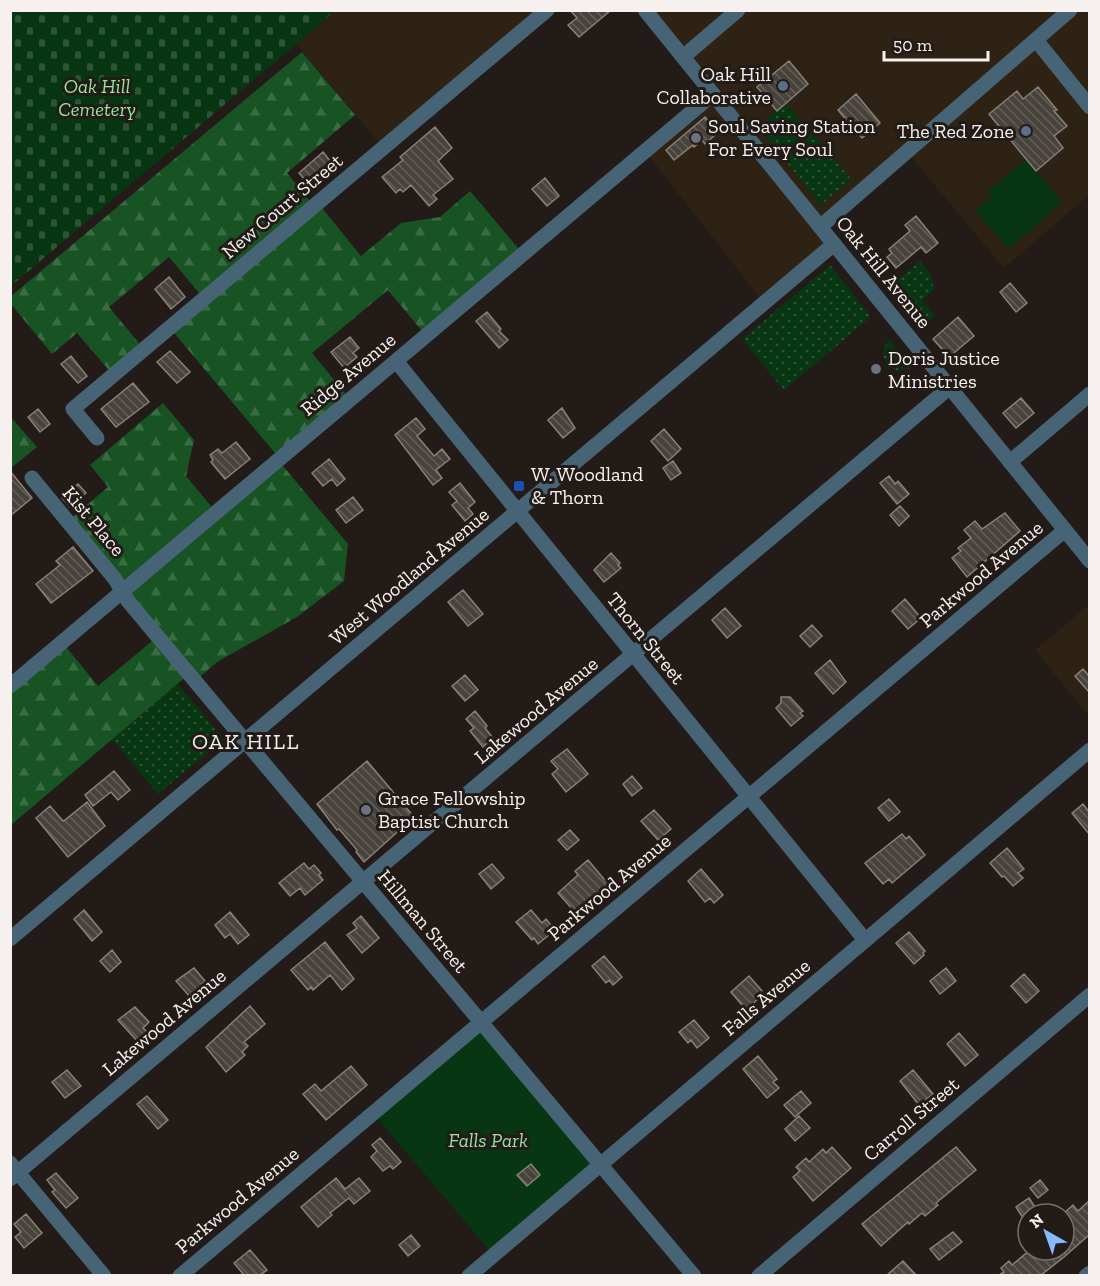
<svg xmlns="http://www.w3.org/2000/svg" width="1100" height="1286" viewBox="0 0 1100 1286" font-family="'Zilla Slab',serif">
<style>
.commercial{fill:#2d2213}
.grass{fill:url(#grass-dots)}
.forest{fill:url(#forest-firs)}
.cemetery{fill:url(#cemetery-stones)}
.park{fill:#083512}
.building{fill:url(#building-back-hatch);stroke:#888079;stroke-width:1.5}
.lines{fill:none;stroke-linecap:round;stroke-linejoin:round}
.minor{stroke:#466475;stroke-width:15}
.tertiary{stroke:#466475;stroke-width:15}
.service-dot{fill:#5c6f8a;stroke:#221b17;stroke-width:2}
.worship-dot{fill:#6b7280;stroke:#221b17;stroke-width:2}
.transit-dot{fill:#1a4fb4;stroke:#221b17;stroke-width:2}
.labels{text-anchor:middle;stroke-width:6;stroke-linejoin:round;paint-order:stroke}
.poi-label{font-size:20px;fill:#f6f1ee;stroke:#221b17;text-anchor:start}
.park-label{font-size:20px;font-style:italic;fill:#94e69c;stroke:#221b17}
.street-label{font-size:20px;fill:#f6f1ee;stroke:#221b17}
.quarter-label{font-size:22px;letter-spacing:1.5px;fill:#f6f1ee;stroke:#221b17}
</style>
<defs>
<pattern id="grass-dots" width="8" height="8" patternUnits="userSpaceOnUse" patternTransform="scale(1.5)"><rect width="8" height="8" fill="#083512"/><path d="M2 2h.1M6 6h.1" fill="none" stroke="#2d5335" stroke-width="1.8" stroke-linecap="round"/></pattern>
<pattern id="forest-firs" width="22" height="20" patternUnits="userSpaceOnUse" patternTransform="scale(1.5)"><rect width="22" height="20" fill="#175323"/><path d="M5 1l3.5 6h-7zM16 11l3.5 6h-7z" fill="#396c43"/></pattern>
<pattern id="cemetery-stones" width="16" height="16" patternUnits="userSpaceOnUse" patternTransform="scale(1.5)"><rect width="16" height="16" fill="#083512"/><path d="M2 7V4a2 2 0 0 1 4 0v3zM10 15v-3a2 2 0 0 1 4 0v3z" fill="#2d5335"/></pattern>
<pattern id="building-back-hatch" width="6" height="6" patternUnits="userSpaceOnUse" patternTransform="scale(1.5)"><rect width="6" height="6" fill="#48423c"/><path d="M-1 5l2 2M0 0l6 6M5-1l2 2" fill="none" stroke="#635e58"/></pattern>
</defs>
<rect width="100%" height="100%" fill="#221b17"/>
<path class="commercial" d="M335,11H547L383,148L296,44Z
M645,11H1089V195L1004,268L907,152L820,226L834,244L764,303L645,151L712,94Z
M1089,605V716L1035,650Z"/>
<path class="grass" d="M786,103L851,179L821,205L758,127Z
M920,261L931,275L934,290L922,300L935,316L923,327L889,287Z
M830,265L871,317L784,390L742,339Z
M889,339L912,368L896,371C882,363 880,352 889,339Z
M178,684L224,739L158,794L112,739Z"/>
<path class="forest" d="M302,52L355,115L287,173L314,206L318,203L361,256L401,223L440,217L470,191L523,254L426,336L388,290L312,353L350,399L280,459L170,328L204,299L169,257L109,307L144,349L113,375L77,333L52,354L11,304L10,297Z
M163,403L194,440L186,476L216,512L278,460L348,544L344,581L297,617L217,662L194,682L188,675L11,825V686L62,642L98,686L157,637L67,522L108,487L90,465Z
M10,416L37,447L11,468H10Z"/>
<path class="cemetery" d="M11,10H335V11L11,286Z"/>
<path class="park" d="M1026,159L1062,202L1009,249L975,211L992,196L988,191Z
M481,1022L600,1164L493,1255L373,1113Z"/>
<path class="building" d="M570,10H611L579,37L568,25L577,18Z
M789,61L808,84L777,111L757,87Z
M1038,87L1057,110L1054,111L1067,126L1054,136L1063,148L1036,171L989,114L1017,91L1023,99Z
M856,94L880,123L862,138L838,110Z
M705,117L715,129L712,131L715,135L705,144L702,140L694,147L693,145L674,160L666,150Z
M435,127L452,148L438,161L453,179L433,195L437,199L429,206L411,185L403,192L400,189L396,193L382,177L403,160L400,157Z
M323,152L334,166L324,174L326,176L312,188L299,173Z
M545,178L559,196L547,206L532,189Z
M916,216L938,243L926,253L921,247L896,268L887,257L892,253L889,249L910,231L905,225Z
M169,277L185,297L171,309L155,289Z
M1010,283L1027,303L1016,312L1000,292Z
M487,312L501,329L499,331L508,340L499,348L476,321Z
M958,317L974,336L949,357L933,339Z
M350,337L359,348L353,353L357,357L344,368L331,352Z
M170,351L190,372L177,383L157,362Z
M71,356L87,376L78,383L61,364Z
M133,383L149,402L116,427L101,409Z
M1021,398L1034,413L1016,428L1003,413Z
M562,408L575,428L563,438L548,420Z
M38,409L50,424L40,432L28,417Z
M416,418L425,429L417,436L434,456L442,449L450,459L436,470L442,478L433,485L395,435Z
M664,429L681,449L668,461L651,441Z
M236,442L250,459L225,479L211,462L213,460L210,455L218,449L222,453Z
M329,459L345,479L337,486L332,479L323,486L312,473Z
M673,461L681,473L671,480L663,468Z
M10,471L32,498L10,516Z
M889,476L895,484L898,481L909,494L897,504L880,483Z
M460,483L475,502L468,508L473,514L465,521L452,505L457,501L449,492Z
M78,484L86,493L70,507L62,498Z
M353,497L363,510L346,523L336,510Z
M900,506L909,516L899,526L890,515Z
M1005,513L1020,531L967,577L952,558L961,551L958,548L971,538L964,530L975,521L982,529Z
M73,547L93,571L51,603L36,584L60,565L56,561Z
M611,553L620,563L618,565L621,568L604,582L594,570Z
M463,590L483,614L468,626L448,602Z
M905,599L921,618L908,629L892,611Z
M725,608L741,626L727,638L712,620Z
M812,625L822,636L810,647L800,636Z
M830,660L846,682L833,694L815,673Z
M1083,669L1089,676V692L1075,676Z
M465,675L478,690L465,701L452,686Z
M781,697H790L803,711L800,713L803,716L791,726L776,708L781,703Z
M475,711L487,726L485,728L493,738L483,747L470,731L474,728L466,719Z
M567,749L588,774L566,792L552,774L558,769L551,761Z
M367,761L414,817L364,862L356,852L357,850L339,829L337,830L317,804Z
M114,771L130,790L118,800L111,792L93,806L85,795Z
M632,776L642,788L632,796L623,784Z
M889,799L900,812L889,821L878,808Z
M87,802L105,826L68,857L36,818L50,806L63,821L65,820Z
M1083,804L1089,812V834L1072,813Z
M654,810L671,829L658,840L641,821Z
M570,830L579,840L567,850L558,840Z
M902,834L906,839L909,836L925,855L892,883L889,879L883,884L865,863Z
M1007,848L1024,869L1018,873L1023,878L1013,886L1004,876L1002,877L990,863Z
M588,860L608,884L575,912L558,893L578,875L575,871Z
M304,863L309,869L314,865L321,873L319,875L323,880L305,895L300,888L290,896L279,883Z
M492,864L504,878L491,889L479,874Z
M701,869L723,895L714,903L710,898L705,902L688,881Z
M84,910L102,932L92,941L74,919Z
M531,910L542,923L546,919L555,930L538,944L534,938L532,940L516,922Z
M230,912L249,935L238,944L230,934L225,938L215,925Z
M361,916L379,938L362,953L347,935L357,928L353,923Z
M909,932L925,951L923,953L924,955L914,964L896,943Z
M325,942L354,979L342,990L330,975L313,990L311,987L308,990L291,970Z
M112,950L121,962L110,972L100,961Z
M604,956L622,977L613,985L609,980L606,983L592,966Z
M194,968L205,981L190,997L176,981Z
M946,968L956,981L940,994L930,981Z
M1024,974L1039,991L1026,1003L1011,986Z
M749,976L762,991L757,995L759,998L746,1010L731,992Z
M250,1006L265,1024L244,1042L248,1046L242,1052L245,1055L226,1072L206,1047Z
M135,1007L149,1022L143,1028L148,1033L138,1042L118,1020Z
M694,1020L709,1038L697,1048L691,1040L688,1043L679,1032Z
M959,1033L978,1055L965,1066L947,1044Z
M758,1056L777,1079L773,1082L779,1088L767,1098L743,1069Z
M351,1066L367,1085L326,1120L303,1094L315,1084L321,1091Z
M67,1070L81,1086L65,1098L52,1082Z
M913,1070L933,1094L919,1105L900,1081Z
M801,1091L811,1103L795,1117L784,1105Z
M147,1096L168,1120L158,1129L137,1104Z
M799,1116L810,1128L795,1141L785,1129Z
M380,1138L401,1162L393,1169L390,1166L383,1171L371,1157L377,1151L372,1145Z
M832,1147L851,1168L813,1201L793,1177L800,1171L796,1167L806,1158L809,1162L823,1149L826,1153Z
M956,1147L976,1170L936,1203L938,1205L925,1216L922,1213L909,1224L908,1222L881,1246L862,1224Z
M531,1164L540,1175L527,1186L517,1175Z
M56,1173L78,1198L66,1208L52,1192L55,1190L47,1180Z
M336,1178L345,1189L359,1178L370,1191L354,1204L349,1198L330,1213L332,1215L318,1227L301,1207Z
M1040,1180L1048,1190L1038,1198L1030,1188Z
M1029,1198L1038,1212L1028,1214V1219L1025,1221L1016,1207Z
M1089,1201V1235L1064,1257L1041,1275H999L1004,1272L1001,1268L1009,1261L1012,1265L1030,1250H1064V1213L1073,1205L1078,1211Z
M26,1214L42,1233L24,1248L15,1237L21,1232L14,1224Z
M953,1232L962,1242L939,1260L930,1249Z
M411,1235L420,1246L408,1256L399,1245Z
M250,1250L267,1270L260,1275H244L234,1263Z
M903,1261L916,1275H887Z"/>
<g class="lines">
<path class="minor" d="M1036,40L1090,107
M683,57L738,10
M396,361L865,940
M97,438L73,409L547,10
M1010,462L1090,394
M32,478L115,579L128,601L246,742
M10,686L713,94
M10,1163L104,1276
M10,1179L950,387
M180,1276L1065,530
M469,1276L1090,750
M759,1276L1090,995
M1086,1276L1090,1273"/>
<path class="tertiary" d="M645,10L1090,561
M820,227L1070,10
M246,742L694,1276
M10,939L834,244"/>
</g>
<g class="service-dot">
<circle cx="783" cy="86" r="6"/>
<circle cx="1026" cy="131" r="6"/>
</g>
<g class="worship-dot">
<circle cx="696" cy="138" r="6"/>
<circle cx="876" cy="369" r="6"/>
<circle cx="366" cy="810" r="6"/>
</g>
<rect class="transit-dot" x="513" y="480" width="12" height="12" rx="3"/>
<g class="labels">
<g class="poi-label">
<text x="771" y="81" text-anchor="end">Oak Hill<tspan x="771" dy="23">Collaborative</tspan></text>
<text x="708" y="133">Soul Saving Station<tspan x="708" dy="23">For Every Soul</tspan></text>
<text x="1014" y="138" text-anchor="end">The Red Zone</text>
<text x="888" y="365">Doris Justice<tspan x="888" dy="23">Ministries</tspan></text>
<text x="531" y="481">W. Woodland<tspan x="531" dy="23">&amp; Thorn</tspan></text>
<text x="378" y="805">Grace Fellowship<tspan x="378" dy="23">Baptist Church</tspan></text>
</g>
<g class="park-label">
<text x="97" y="93">Oak Hill<tspan x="97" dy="23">Cemetery</tspan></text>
<text x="488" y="1147">Falls Park</text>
</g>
<g class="street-label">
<text transform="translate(282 206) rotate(-40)" y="7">New Court Street</text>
<text transform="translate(884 272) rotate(51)" y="7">Oak Hill Avenue</text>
<text transform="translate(348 374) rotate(-40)" y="7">Ridge Avenue</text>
<text transform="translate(94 521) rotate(50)" y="7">Kist Place</text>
<text transform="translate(981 574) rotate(-40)" y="7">Parkwood Avenue</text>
<text transform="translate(409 576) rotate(-40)" y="7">West Woodland Avenue</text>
<text transform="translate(646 638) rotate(51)" y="7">Thorn Street</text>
<text transform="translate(536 710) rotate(-40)" y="7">Lakewood Avenue</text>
<text transform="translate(609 887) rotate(-40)" y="7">Parkwood Avenue</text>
<text transform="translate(423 921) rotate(50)" y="7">Hillman Street</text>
<text transform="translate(766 997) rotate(-40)" y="7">Falls Avenue</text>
<text transform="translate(164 1022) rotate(-40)" y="7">Lakewood Avenue</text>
<text transform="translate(911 1119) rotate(-40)" y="7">Carroll Street</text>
<text transform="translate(237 1200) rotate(-40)" y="7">Parkwood Avenue</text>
</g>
<g class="quarter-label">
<text x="246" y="749">OAK HILL</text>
</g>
</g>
<rect width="1100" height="1286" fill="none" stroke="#f6f1ee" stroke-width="24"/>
<g transform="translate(1046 1232) rotate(320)"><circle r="28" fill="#221b17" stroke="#77716d" stroke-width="1.5"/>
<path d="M0-4.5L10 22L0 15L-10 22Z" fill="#86bbfb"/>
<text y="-9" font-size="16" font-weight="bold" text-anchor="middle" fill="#f6f1ee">N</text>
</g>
<path d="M884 51v9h104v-9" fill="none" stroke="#f6f1ee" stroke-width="3"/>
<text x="893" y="51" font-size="18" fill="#f6f1ee" stroke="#221b17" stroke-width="4.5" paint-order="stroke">50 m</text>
</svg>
